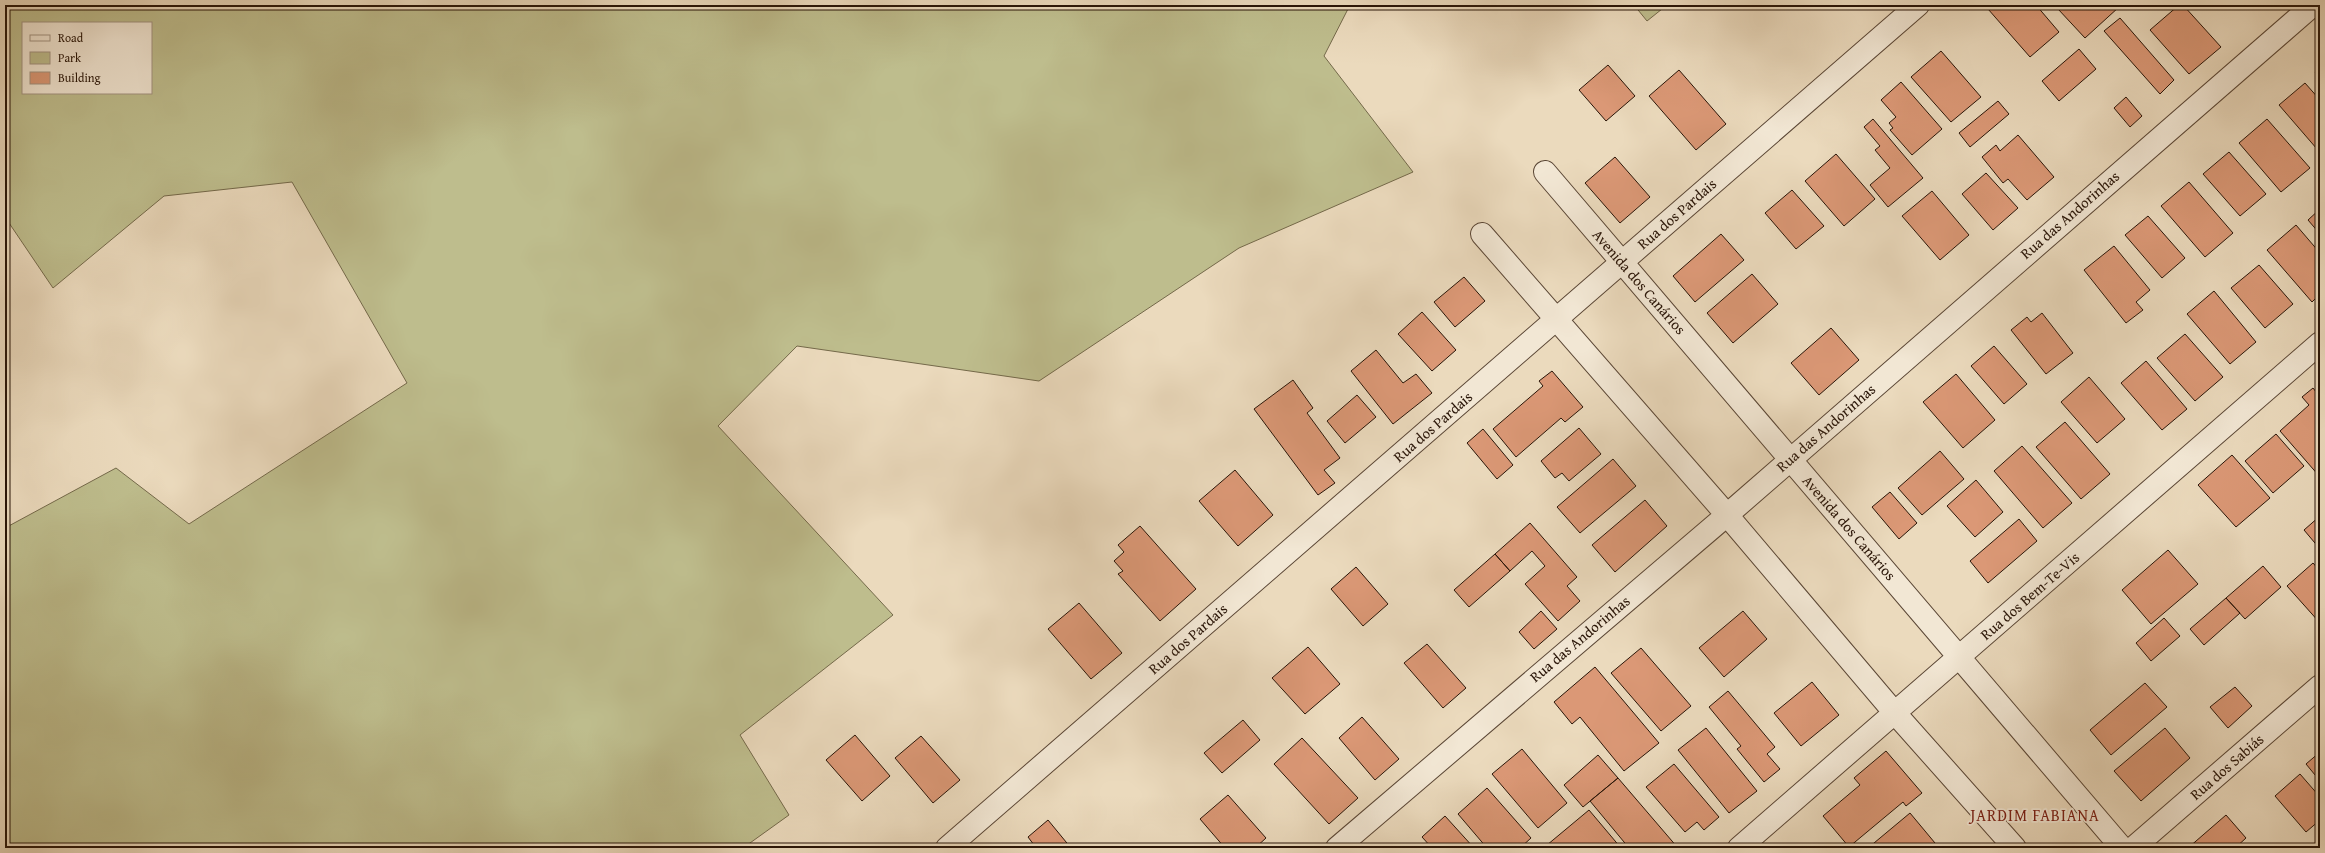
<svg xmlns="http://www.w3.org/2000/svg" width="2325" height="853" viewBox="0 0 2325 853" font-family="'Gentium Book Plus',serif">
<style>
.green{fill:#bebd8d;stroke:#74694a;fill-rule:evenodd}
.building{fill:#db9876;stroke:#291508}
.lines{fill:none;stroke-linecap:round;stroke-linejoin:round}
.minor-casing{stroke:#5a4635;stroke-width:24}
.minor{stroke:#f2e7d4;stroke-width:22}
.labels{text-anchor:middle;stroke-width:3.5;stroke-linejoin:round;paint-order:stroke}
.street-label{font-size:15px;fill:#291508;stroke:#f2e7d4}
.neighbourhood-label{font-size:16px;letter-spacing:1px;fill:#7a1f14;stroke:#f2e7d4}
</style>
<rect width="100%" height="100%" fill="#ebdabd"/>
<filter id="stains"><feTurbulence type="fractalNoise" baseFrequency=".005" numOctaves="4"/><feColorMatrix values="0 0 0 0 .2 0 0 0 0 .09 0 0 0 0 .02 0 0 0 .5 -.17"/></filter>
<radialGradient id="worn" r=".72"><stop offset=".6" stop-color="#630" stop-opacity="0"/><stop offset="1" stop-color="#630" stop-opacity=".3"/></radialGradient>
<path class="green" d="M5,5H1350L1324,56L1413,172L1239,248L1039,381L797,346L718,426L893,615L740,735L789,815L743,848H5V528L116,468L189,524L407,383L292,182L164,196L53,288L5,217ZM23,23H151V93H23Z
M1634,5H1667L1647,21Z"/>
<path class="building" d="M1993,5H2036L2059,32L2030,57L1988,9Z
M2062,5H2118L2119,7L2085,38L2058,9Z
M2179,5H2183L2221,47L2189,74L2150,30Z
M2120,18L2174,80L2160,94L2104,31Z
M2079,49L2096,69L2059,101L2042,81Z
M1941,51L1981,97L1951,122L1911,77Z
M1608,65L1635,96L1606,121L1579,90Z
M2320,68V78L2315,72Z
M1679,70L1726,124L1696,150L1649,96Z
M1901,82L1942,129L1912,155L1890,130L1893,128L1889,123L1896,117L1881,100Z
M2305,83L2320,100V146L2317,149L2279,105Z
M2126,97L2142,116L2130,127L2114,108Z
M1998,101L2009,114L1970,147L1959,133Z
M1873,119L1923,178L1888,207L1870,185L1890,168L1875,150L1880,146L1864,127Z
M2267,119L2310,168L2281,192L2239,143Z
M2018,135L2054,177L2027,200L2008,179L2003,183L1982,157L1996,145L2000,151Z
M2229,152L2266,194L2240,216L2203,174Z
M1836,154L1875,199L1844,226L1805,181Z
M1615,157L1650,197L1620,223L1585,183Z
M1986,173L2018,208L1993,230L1962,194Z
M2189,182L2233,233L2205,257L2161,206Z
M1792,190L1824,226L1796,249L1765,213Z
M1932,191L1969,235L1940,260L1902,216Z
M2320,209V234L2308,220Z
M2148,216L2185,258L2162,278L2125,235Z
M2296,225L2320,253V294L2312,302L2267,250Z
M1721,234L1744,260L1695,302L1673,276Z
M2114,246L2150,290L2136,302L2143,310L2126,323L2084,270Z
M2259,265L2293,304L2265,328L2231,288Z
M1752,274L1778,304L1733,343L1707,313Z
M1464,277L1485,301L1455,327L1434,302Z
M2214,291L2256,342L2230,364L2187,314Z
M1422,312L1456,350L1432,371L1398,334Z
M2042,313L2073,353L2046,374L2011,330L2027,317L2031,322Z
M1831,328L1859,360L1819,395L1791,363Z
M2185,334L2223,377L2195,401L2157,358Z
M1994,346L2027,384L2004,404L1971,366Z
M1376,350L1403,383L1416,374L1432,393L1393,424L1351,371Z
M2146,361L2187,409L2162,430L2121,383Z
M1552,371L1583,407L1565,422L1561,418L1516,457L1493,429L1543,386L1539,381Z
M1956,374L1995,420L1963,448L1923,402Z
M2089,377L2125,419L2097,443L2061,402Z
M1293,380L1313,408L1307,413L1340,458L1324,470L1335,483L1318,495L1254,409Z
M2313,388L2320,397V477L2280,431L2309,405L2302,397Z
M1357,395L1376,417L1345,443L1327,421Z
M2065,422L2110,474L2081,499L2036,447Z
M1579,428L1601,454L1569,481L1562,473L1555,478L1541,461Z
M1483,429L1513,465L1497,479L1467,443Z
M2276,434L2304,466L2273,493L2245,461Z
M2022,446L2072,503L2043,528L1994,471Z
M1940,451L1964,479L1922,515L1898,488Z
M2232,455L2270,498L2236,527L2198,485Z
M1613,459L1636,486L1580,533L1557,507Z
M1235,470L1273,515L1238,546L1199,501Z
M1976,480L2003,512L1975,537L1947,506Z
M1890,492L1917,523L1899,539L1872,507Z
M1645,500L1667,526L1615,572L1592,545Z
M2320,516V549L2304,530Z
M2019,519L2037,541L1988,583L1970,561Z
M1530,523L1577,577L1567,586L1580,601L1558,621L1525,584L1545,566L1532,551L1510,571L1495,554Z
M1140,526L1196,589L1160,621L1118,574L1123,571L1114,561L1124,552L1118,545Z
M2168,550L2198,584L2151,624L2122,590Z
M1495,554L1510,571L1469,607L1454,590Z
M2313,563L2320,571V623L2287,586Z
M2263,566L2281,587L2245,619L2226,598Z
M1356,567L1388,604L1363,626L1331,589Z
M2226,598L2240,613L2204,645L2190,629Z
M1079,603L1122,653L1091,679L1048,629Z
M1541,611L1557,629L1534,649L1519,632Z
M1743,611L1767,639L1724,677L1699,648Z
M2164,618L2180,636L2151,661L2136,643Z
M1427,644L1466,688L1443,708L1404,663Z
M1308,647L1340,684L1305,714L1272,678Z
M1641,648L1691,706L1661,731L1611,673Z
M1595,667L1659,743L1624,771L1580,717L1572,724L1554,702Z
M1812,682L1839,715L1801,746L1774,713Z
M2145,683L2167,707L2111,755L2090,730Z
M2235,687L2252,706L2228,728L2210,707Z
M1728,691L1775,747L1767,754L1780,769L1764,782L1737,749L1741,746L1709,707Z
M1362,717L1399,759L1375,780L1339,738Z
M1243,720L1260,740L1222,773L1204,753Z
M1706,728L1757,791L1729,813L1678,750Z
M2165,728L2190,758L2141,801L2114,771Z
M855,735L890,776L862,801L826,760Z
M921,736L960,780L933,803L895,758Z
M1302,738L1358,798L1329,824L1274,764Z
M1522,749L1567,803L1538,828L1492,774Z
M1886,751L1922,793L1906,806L1903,802L1849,847L1823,816L1860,785L1854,778Z
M2320,752V781L2306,764Z
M1598,755L1618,778L1583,807L1564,785Z
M1674,764L1719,817L1704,830L1697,822L1685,832L1646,787Z
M2300,774L2320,797V820L2306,832L2275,796Z
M1618,778L1678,848H1629L1590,801Z
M1487,788L1531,838L1520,848H1487L1458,814Z
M1228,795L1266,838L1255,848H1225L1200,819Z
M1589,810L1621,848H1550L1547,845Z
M1910,813L1935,843L1929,848H1868Z
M2226,815L2246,838L2235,848H2188Z
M1445,816L1474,848H1432L1422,837Z
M1048,820L1071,848H1031L1034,845L1028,837Z"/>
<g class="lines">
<g class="minor-casing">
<path id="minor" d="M1545,172L2122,848
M1482,234L1727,515L1894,712L2015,848
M947,848L1918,5
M1337,848L1727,515L2313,5
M1739,848L2320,343
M2133,848L2320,686"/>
</g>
<use href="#minor" class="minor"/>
</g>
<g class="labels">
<g class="street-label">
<text transform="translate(1677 214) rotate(-41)" y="5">Rua dos Pardais</text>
<text transform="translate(2070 215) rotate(-41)" y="5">Rua das Andorinhas</text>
<text transform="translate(1639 282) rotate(49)" y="5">Avenida dos Canários</text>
<text transform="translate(1433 427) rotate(-41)" y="5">Rua dos Pardais</text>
<text transform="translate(1826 428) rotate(-41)" y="5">Rua das Andorinhas</text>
<text transform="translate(1849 528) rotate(49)" y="5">Avenida dos Canários</text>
<text transform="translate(2030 596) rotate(-41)" y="5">Rua dos Bem-Te-Vis</text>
<text transform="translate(1188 639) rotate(-41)" y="5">Rua dos Pardais</text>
<text transform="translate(1580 639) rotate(-40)" y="5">Rua das Andorinhas</text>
<text transform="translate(2227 767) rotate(-41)" y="5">Rua dos Sabiás</text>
</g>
<g class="neighbourhood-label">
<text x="2035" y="821">JARDIM FABIANA</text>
</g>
</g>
<rect width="2325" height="853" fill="none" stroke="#ebdabd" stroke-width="20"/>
<rect x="6" y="6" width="2313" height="841" fill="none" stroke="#291508" stroke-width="2"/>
<rect x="10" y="10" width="2305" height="833" fill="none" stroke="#291508"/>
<rect x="22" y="22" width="130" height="72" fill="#f2e7d4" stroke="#a29382"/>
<rect x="30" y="35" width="20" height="6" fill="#f2e7d4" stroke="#a29382"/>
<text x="58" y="42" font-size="12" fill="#291508">Road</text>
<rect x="30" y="52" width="20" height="12" fill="#bebd8d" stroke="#a29382"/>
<text x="58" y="62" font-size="12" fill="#291508">Park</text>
<rect x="30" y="72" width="20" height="12" fill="#db9876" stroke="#a29382"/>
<text x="58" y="82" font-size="12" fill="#291508">Building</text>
<rect width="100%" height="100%" filter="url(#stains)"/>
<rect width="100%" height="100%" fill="url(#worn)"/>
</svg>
